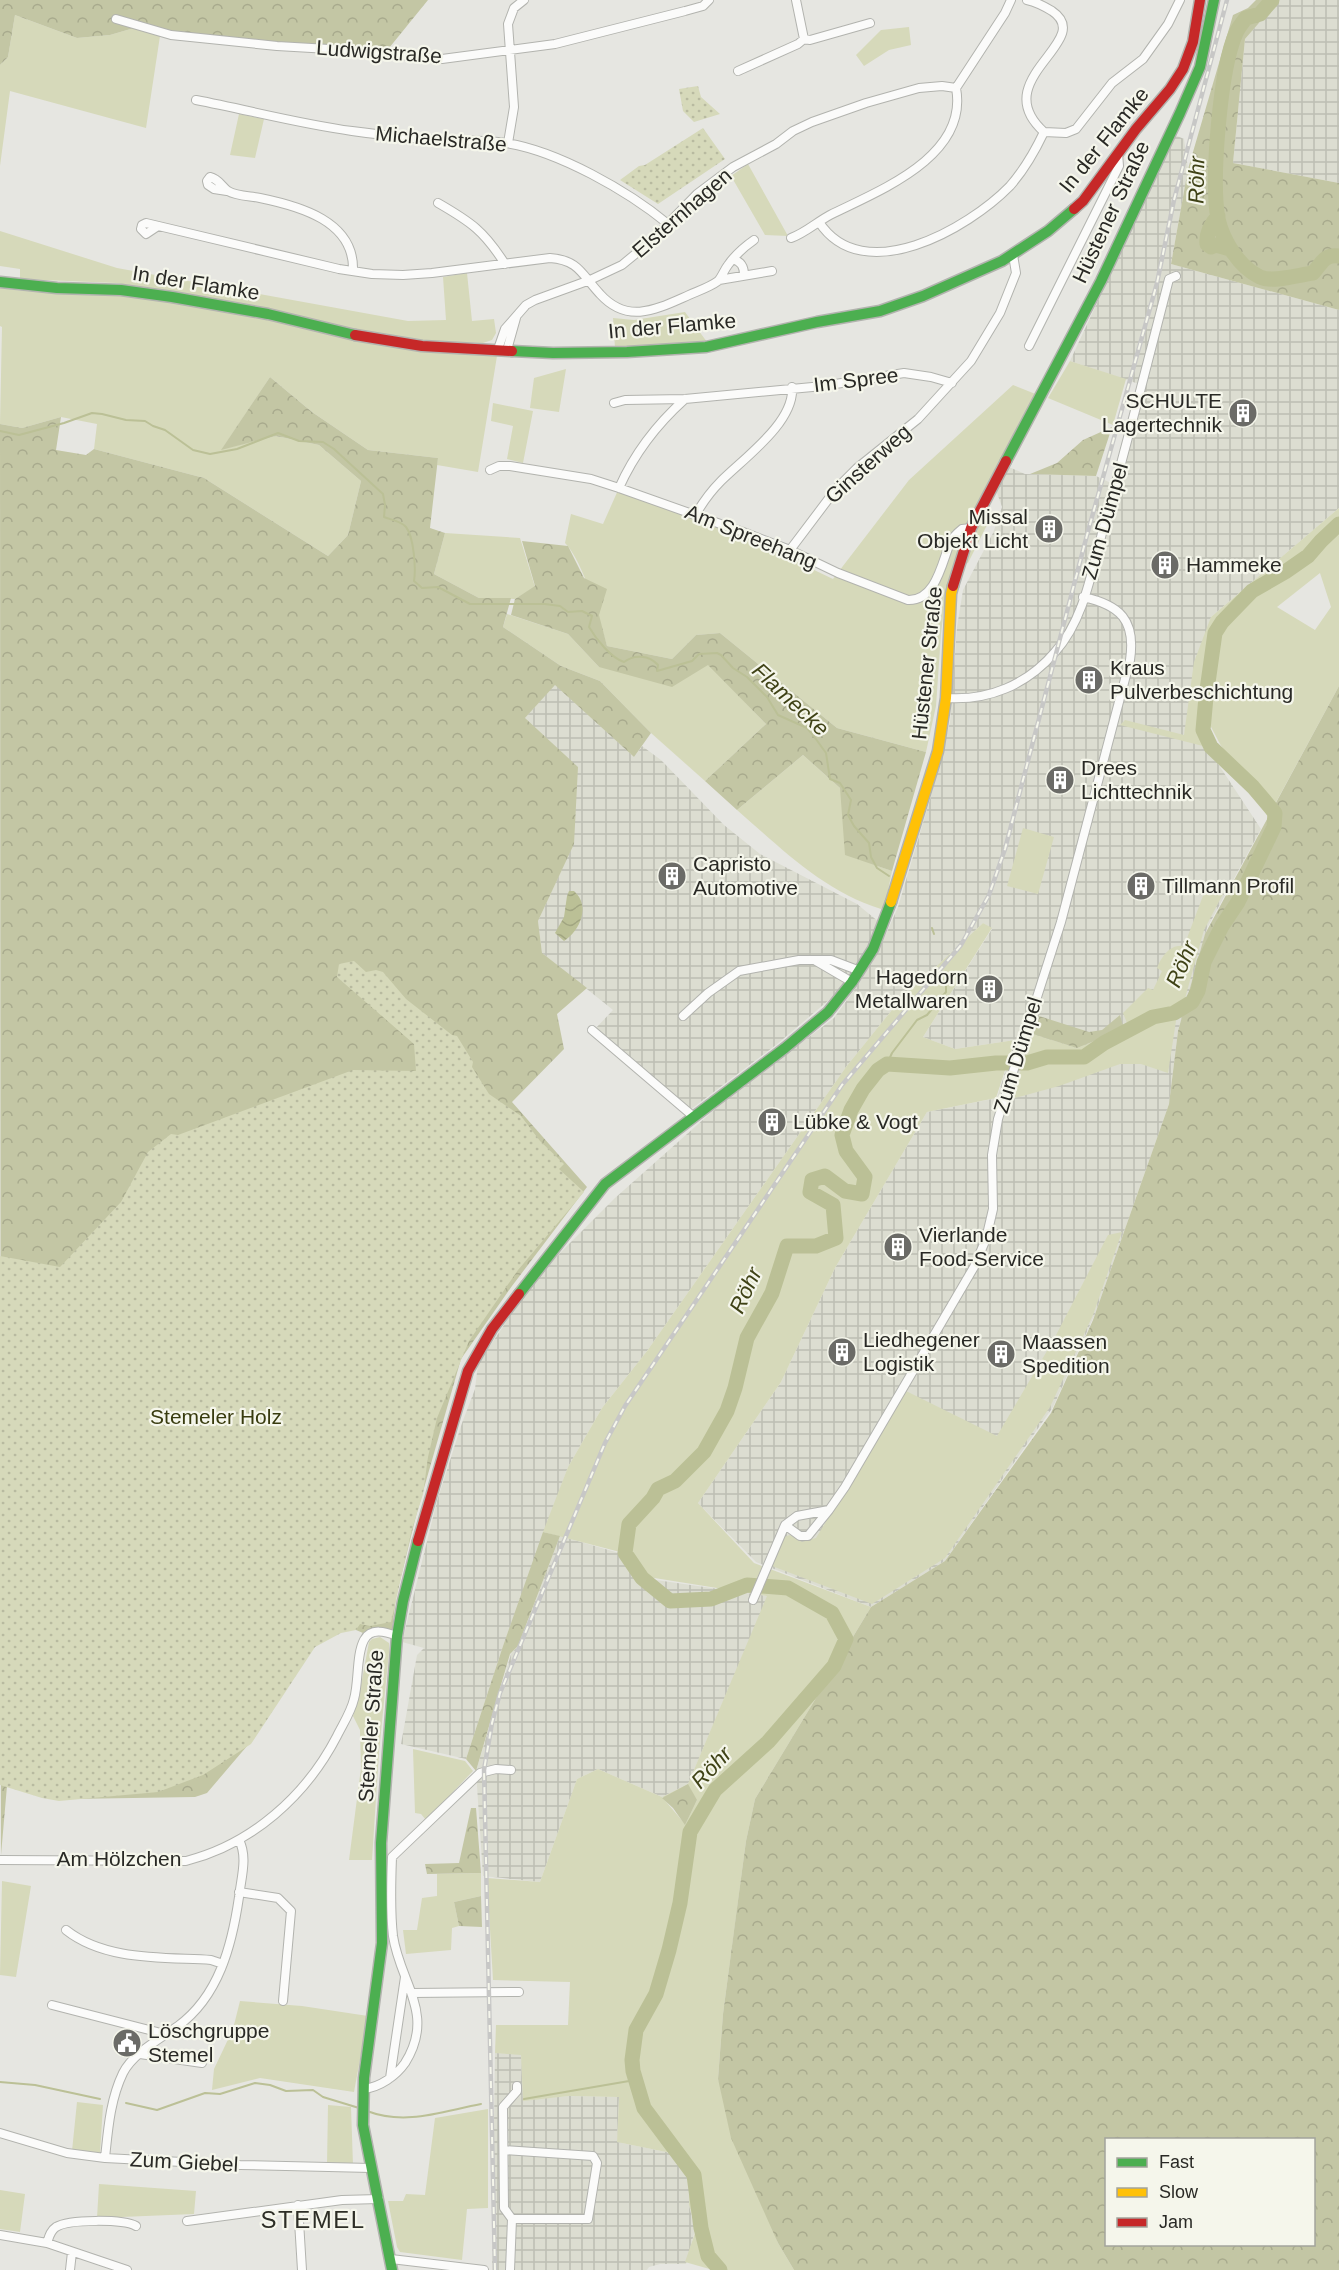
<svg xmlns="http://www.w3.org/2000/svg" width="1339" height="2270" viewBox="0 0 1339 2270" font-family="Helvetica,sans-serif">
<style>
.industrial{fill:url(#industrial-grid)}
.grass{fill:#d6d9ba;fill-rule:evenodd}
.forest{fill:url(#forest-crowns);fill-rule:evenodd}
.park{fill:url(#park-dots)}
.water{fill:url(#water-waves)}
.lines{fill:none;stroke-linecap:round;stroke-linejoin:round}
.stream{stroke:#bbc096;stroke-width:2}
.river{stroke:#bbc096;stroke-width:15}
.street-casing{stroke:#b2b3ae;stroke-width:10}
.fast-casing{stroke:#b2b3ae;stroke-width:13}
.slow-casing{stroke:#b2b3ae;stroke-width:13}
.jam-casing{stroke:#b2b3ae;stroke-width:13}
.street{stroke:#fbfbfa;stroke-width:8}
.fast{stroke:#4caf50;stroke-width:10}
.slow{stroke:#ffc107;stroke-width:10}
.jam{stroke:#c62828;stroke-width:10}
.rail-casing{stroke:#c7c7c6;stroke-width:4.5}
.rail{stroke:#f5f6eb;stroke-width:2;stroke-dasharray:7;stroke-linecap:butt}
.labels{text-anchor:middle;stroke-width:4.5;stroke-linejoin:round;paint-order:stroke}
.street-label{font-size:21px;fill:#292925;stroke:#f5f6eb}
.poi-label{font-size:21px;fill:#292925;stroke:#f5f6eb;text-anchor:start}
.park-label{font-size:21px;fill:#383b0e;stroke:#f5f6eb}
.water-label{font-size:22px;font-style:italic;fill:#3f4216;stroke:#f5f6eb}
.quarter-label{font-size:24px;letter-spacing:1.5px;fill:#2d2e26;stroke:#f5f6eb}
</style>
<defs>
<pattern id="industrial-grid" width="8" height="8" patternUnits="userSpaceOnUse" patternTransform="scale(1.5)"><rect width="8" height="8" fill="#dcddd1"/><path d="M0 4h8M4 0v8" fill="none" stroke="#bdbeb3"/></pattern>
<pattern id="forest-crowns" width="20" height="18" patternUnits="userSpaceOnUse" patternTransform="scale(1.5)"><rect width="20" height="18" fill="#c3c6a4"/><path d="M2 6a3 3 0 1 1 6 0M12 15a3 3 0 1 1 6 0" fill="none" stroke="#a8aa8d"/></pattern>
<pattern id="park-dots" width="8" height="8" patternUnits="userSpaceOnUse" patternTransform="scale(1.5)"><rect width="8" height="8" fill="#d6d9ba"/><path d="M2 2h.1M6 6h.1" fill="none" stroke="#b8baa0" stroke-width="1.8" stroke-linecap="round"/></pattern>
<pattern id="water-waves" width="16" height="10" patternUnits="userSpaceOnUse" patternTransform="scale(1.5)"><rect width="16" height="10" fill="#bbc096"/><path d="M0 5q4-4 8 0t8 0" fill="none" stroke="#a1a581"/></pattern>
</defs>
<rect width="100%" height="100%" fill="#e6e6e1"/>
<path class="industrial" d="M1279,0H1339V183L1233,163L1245,39Z
M1175,135L1184,139L1188,169L1171,264L1339,310V508L1211,617L1184,736L1207,747L1261,829L1207,928L1178,1031L1169,1104L1095,1314L1053,1407L945,1561L871,1607L756,1562L698,1503L781,1382L835,1268L927,1112L997,1098L1015,1040L955,1049L923,1037L992,929L983,923L900,1000L846,1067L647,1351L602,1408L568,1467L503,1646L466,1759L401,1744L417,1655L424,1648L402,1642L437,1501L462,1423L475,1389L478,1364L522,1298L556,1257L615,1198L723,1102L834,1018L860,982L882,943L898,907L931,796L950,722L957,627L963,590L993,533L1002,507L996,490L1009,467L1025,474L1096,476L1111,483L1139,384L1070,361Z
M555,684L634,757L642,746L661,760L724,825L760,854L857,904L879,922L867,948L836,994L776,1045L690,1110L595,1029L613,1010L542,953L538,921L574,843L525,718Z
M560,1536L619,1553L642,1578L768,1596L688,1784L662,1797L598,1769L577,1779L540,1882L483,1876L476,1771L511,1654L518,1646Z
M495,2053L521,2054L523,2100L569,2096L619,2097L617,2142L671,2153L689,2178V2205L695,2230L686,2264H660L649,2267L647,2270H492Z"/>
<path class="grass" d="M15,15L77,38L110,35L134,28L160,36L146,128L10,91L0,166V65L8,57Z
M909,27L911,45L889,50L864,66L856,55L881,30Z
M239,114L264,119L255,158L230,155Z
M748,164L788,236L765,235L731,176Z
M0,231L117,268L408,321L446,320L443,277L467,273L472,321L494,319L496,333L492,340L483,343L397,340L270,310L141,287L116,283L20,279V269L0,266Z
M0,286L14,290L145,297L269,318L423,351L497,356L478,472L437,465L438,458L368,450L312,412L270,377L222,449L276,436L319,445L361,481L348,535L328,556L204,478L94,449L97,424L61,417L22,428L0,424L2,327L0,326Z
M685,312L707,342L615,348L613,318L634,320Z
M1070,361L1126,379L1113,425L1048,398Z
M566,369L559,412L530,408L534,378Z
M1013,385L1038,395L981,497L991,517L968,563L954,568L945,601L941,634L936,706L926,752L837,728L720,633L696,635L672,659L607,646C600,620 583,561 565,543L571,514L603,524L619,488L696,514L833,579L909,480Z
M493,403L533,411L523,463L507,459L513,426L491,421Z
M1339,508V686L1268,817L1220,744L1210,725L1207,747L1120,725L1125,720L1184,735L1194,662L1211,617ZM1320,573L1331,607L1315,630L1277,607Z
M445,533L520,538L535,587L515,599L479,598L434,574Z
M507,614L568,634L599,667L708,664L766,724L705,781L651,733L600,681L561,666L503,627Z
M803,755L840,788L875,865L892,871L885,905L881,909C823,891 782,849 737,810Z
M1023,828L1054,837L1038,894L1007,886Z
M1206,888L1223,894L1204,930L1184,1002L1127,1023L1123,1013L1148,988L1153,990L1162,971L1157,968C1162,956 1170,944 1184,946Z
M983,923L992,928L923,1037L955,1049L1015,1040L996,1098L927,1112L835,1268L781,1382L698,1503L754,1563L871,1607L755,1799L746,1841L723,2014L718,2079L778,2243L794,2270H713L685,2262L696,2230L689,2205V2178L671,2153L617,2142L619,2097L569,2096L523,2101L521,2055L495,2053L496,2025H568L570,1982L493,1980L487,1878L540,1882L577,1779L598,1769L662,1797L688,1784L767,1596L642,1576L620,1552L543,1532L568,1467L602,1408L647,1351L846,1067L900,1000ZM662,1797L697,1800L685,1824Z
M1178,1008L1168,1073L1141,1064H1120L1059,1086L1011,1099L1033,1034L1077,1048Z
M1122,1232L1093,1315L1050,1407L945,1558L872,1604L772,1566L784,1537L790,1535L802,1542L816,1538L906,1391L997,1436L1054,1339L1108,1235Z
M380,1637L389,1643V1652L379,1752L372,1860H349L361,1768L360,1730L353,1716L359,1696L369,1642L372,1639Z
M413,1749L465,1761L473,1771L426,1820L421,1814L415,1813Z
M481,1873V1896L454,1902L459,1926L452,1928L451,1950L406,1954L403,1930H417L422,1898L437,1896V1874Z
M2,1881L31,1886L16,1977L0,1975Z
M240,2001L302,2006L368,2016L354,2092L260,2078L212,2090L214,2069L233,2029Z
M77,2102L103,2105L100,2153L72,2151Z
M328,2105L351,2107L353,2165H327Z
M488,2109V2208L467,2209L462,2260L400,2252L397,2247L388,2201H403L406,2194L425,2195L435,2118Z
M99,2184L196,2191L194,2214L97,2218Z
M0,2190L25,2194L20,2232L0,2229Z"/>
<path class="forest" d="M0,0H428L385,53L173,32L136,23L134,28L110,35L77,38L15,15L8,57L0,65Z
M1256,0H1279L1245,39L1233,163L1339,183V310L1171,264L1188,169L1233,15L1248,8Z
M270,377L312,412L368,450L438,458L430,528L445,533L434,574L479,598H511L503,627L561,666L600,681L651,733L634,757L555,685L525,718L578,767L574,844L538,921L542,953L587,988L557,1014L564,1049L512,1102L587,1187L512,1286L461,1359L416,1516L396,1597L392,1630C381,1628 372,1626 363,1633L349,1627L316,1638L253,1739L207,1793L195,1797L71,1799L7,1786L1,1855L0,424L22,428L61,417L56,450L86,455L94,449L204,478L328,556L348,535L361,481L319,445L276,436L221,450Z
M1112,427L1096,476L1030,474L1057,463L1083,440Z
M522,541L568,546L584,578L607,589L599,615L607,646L672,659L696,635L720,633L837,728L926,752L892,871L845,855L840,788L803,755L737,810L705,781L766,724L708,665L672,687L599,667L568,634L511,615L515,599L535,586Z
M1339,686V2270H794L778,2243L731,2138L718,2079L723,2014L735,1923L746,1841L755,1799L871,1607L945,1561L1051,1413L1093,1320L1169,1104L1178,1031L1205,934ZM1106,2140H1314V2244H1106Z
M1120,1015L1124,1029L1077,1048L1033,1034L1039,1016L1089,1032L1102,1030Z
M543,1532L560,1536L518,1646L510,1654L476,1771L466,1759L503,1646Z
M688,1784L697,1800L685,1825L673,1808L662,1798Z
M471,1808H476L481,1873L427,1874L425,1864L459,1863Z
M481,1896L482,1927L459,1926L454,1902Z"/>
<path class="park" d="M698,86L701,97L720,114L694,122L683,111L679,89Z
M703,128L725,159L658,204L620,180L639,166L645,165Z
M354,961L366,972L376,970L383,972L406,999L452,1035L457,1036L473,1062L472,1067L489,1094L521,1116L540,1141L564,1164L559,1169L584,1192L518,1270L469,1341L437,1418L428,1457L423,1494L412,1529L391,1622L370,1626L360,1624L356,1630L341,1633L315,1647L251,1744L203,1775L158,1792L59,1801L42,1798L0,1785V1256L60,1267L121,1202L148,1152L171,1134L178,1135L353,1070L416,1071L414,1044L337,977L339,964Z"/>
<path class="water" d="M569,891H574C591,906 580,931 564,941L555,933L564,917L567,896Z"/>
<g class="lines">
<path class="stream" d="M0,431L19,435L64,423L92,413L102,414L126,420L145,421L153,426L165,430L193,450L210,454L237,449L278,433L299,441L323,442L334,449L383,494L385,505L384,517C391,520 401,521 406,527C414,537 416,569 414,581L422,588L438,587L470,604H545L560,606L568,612L582,611L592,616L589,627C596,639 611,658 624,662C634,654 649,655 658,665L657,671L692,661L699,654L717,653L721,655L733,668L747,677L767,697L778,715L807,728L813,735L826,753L830,779L840,783L851,800L848,815L854,826L869,843L871,857L877,868L889,876
M932,928L934,934
M887,1064L892,1053L917,1020L927,1015L946,992V980
M0,2082L35,2085L100,2099
M524,2099L635,2080
M126,2103L157,2110L205,2093L220,2094L255,2083L270,2085L286,2091L313,2090L323,2097L359,2108
M367,2111C406,2126 443,2111 481,2104"/>
<path class="river" d="M1272,0L1260,14L1246,18C1242,23 1238,28 1236,33C1220,69 1211,180 1218,219C1223,241 1239,267 1260,277C1273,283 1298,275 1313,273C1322,263 1324,254 1339,256
M1218,216C1211,224 1206,233 1207,244L1211,247L1216,245L1230,249
M720,2270L708,2256L701,2228L694,2175L644,2108L633,2071L632,2060L636,2030L656,1994L669,1950L680,1903L690,1832L715,1790L768,1742L834,1666L846,1639L832,1613L788,1588L747,1585L711,1599L670,1601L642,1578L625,1553L629,1524L653,1498L658,1489L675,1481L704,1452L727,1411L735,1388L747,1338L772,1293L787,1246H816L836,1238L833,1205L810,1192L812,1180L825,1176L845,1191L862,1194L865,1177L846,1151L842,1135L851,1110L863,1089L878,1070L887,1064L950,1068L996,1063H1027L1047,1057H1084L1104,1043L1153,1017L1174,1013L1192,1002L1198,991L1204,962L1222,926L1238,902L1274,827L1275,813L1253,787L1211,747L1203,730L1206,697L1215,633L1222,622L1252,591L1285,572L1308,556L1321,541L1339,524"/>
<g class="street-casing">
<path id="street" d="M796,0L804,39
M1027,0C1036,2 1044,6 1052,11C1097,41 985,79 1044,132
M116,19L171,35L277,46L346,50L442,59L555,44L685,11L703,6L709,0
M738,71L798,44L804,39L810,40L870,23
M196,100C248,110 300,124 352,131C382,135 413,139 443,140C464,141 485,140 506,143C558,151 628,191 668,224
M1044,132L1066,133L1076,129L1112,83L1143,59L1168,24L1180,0
M508,143L514,107L508,24L514,8L524,0
M227,191L214,189L208,185L207,181L210,177C219,179 221,186 228,191C236,196 250,196 260,198C299,206 355,221 353,271
M438,203C471,222 484,231 505,264
M819,222C863,289 968,229 1010,186C1024,170 1035,151 1044,132
M158,226L146,234L141,229L142,225L146,223L339,269L372,274L403,275L432,273L550,258C579,260 582,275 600,294C628,325 657,309 689,295C698,291 710,287 718,281C722,277 724,270 728,265C735,255 744,247 754,240
M791,238C805,233 817,222 830,215C878,191 969,157 956,88
M733,259C741,262 744,266 744,275
M719,280L772,271
M1029,346L1119,166L1118,153
M498,349L505,329L526,305L535,300L590,280L622,265L650,242L697,194L733,167L776,144L793,131L812,122L866,103L919,88L942,86L956,88L1005,13L1011,0
M507,350L516,318
M614,403L625,400L685,399L823,386L904,373L931,377L952,383
M490,470L499,466H510L591,479L619,488L743,532L790,550L838,573L908,600C936,601 942,562 950,543C952,537 957,533 962,529L971,528
M619,488C635,452 656,425 685,399
M696,514C703,502 711,491 721,481C744,458 795,422 792,387
M790,550L836,489L857,468L918,419L971,361L1000,313L1016,273L1013,255
M946,698C988,701 1027,685 1055,652C1085,619 1092,568 1104,526C1127,444 1148,361 1169,279L1176,276
M816,961L852,982
M683,1016L708,993L739,971L799,960H831L860,971
M592,1030L694,1117
M829,1510L808,1536H800L785,1525L797,1516L829,1510L845,1487L974,1267L986,1239L993,1209L992,1155L998,1119L1061,922L1130,660C1136,620 1120,605 1083,597
M753,1600L785,1525
M0,1860L186,1861C252,1844 306,1796 337,1736C343,1724 351,1712 354,1699C359,1682 356,1655 364,1640C371,1627 386,1632 397,1636
M239,1892L278,1898L291,1911L283,2001
M66,1930C105,1961 163,1957 211,1960L223,1964
M412,1993L519,1992
M52,2005L165,2034
M140,2054L202,2063
M390,2078L405,1977
M364,2089C380,2087 396,2076 405,2063C436,2014 400,1983 393,1936C390,1910 391,1883 392,1857L480,1773L496,1769L511,1770
M0,2133L67,2153L105,2158L240,2165L371,2168
M504,2150L593,2156L597,2163L588,2219H512
M105,2158C108,2130 110,2100 123,2073C133,2053 160,2039 178,2026C219,1996 232,1945 239,1897C241,1878 248,1857 239,1840
M298,2205L302,2270
M187,2221L342,2200L379,2199
M0,2235L47,2243L127,2270
M47,2243C49,2237 50,2231 56,2227C69,2219 123,2219 136,2226
M391,2259L484,2270
M70,2270L72,2252
M510,2270L512,2219L504,2208L503,2107L517,2091V2086"/>
</g>
<g class="fast-casing">
<path id="fast" d="M0,282L57,288L121,290L172,297L268,314L355,335
M512,351L553,353L627,352L706,347L817,322L880,311L923,296L1002,261L1048,231L1074,209
M1006,461L1101,281L1180,113L1200,67L1214,0
M519,1294L605,1184L785,1048L828,1012L852,982L873,949L891,902
M392,2270L363,2125L364,2078L382,1943L381,1843L397,1636L403,1601L418,1541"/>
</g>
<g class="slow-casing">
<path id="slow" d="M891,902L938,751L946,698L951,594L953,586"/>
</g>
<g class="jam-casing">
<path id="jam" d="M1074,209L1083,201L1136,129L1170,89L1183,69L1193,42L1200,0
M355,335L422,346L512,351
M953,586L971,528L1006,461
M418,1541L468,1371L492,1329L519,1294"/>
</g>
<use href="#street" class="street"/>
<use href="#fast" class="fast"/>
<use href="#slow" class="slow"/>
<use href="#jam" class="jam"/>
<g class="rail-casing">
<path id="rail" d="M495,2270L484,1770L492,1723L500,1693L605,1443L625,1406L842,1085L961,945L989,895L1005,849L1087,535L1157,283L1174,200L1227,0"/>
</g>
<use href="#rail" class="rail"/>
</g>
<defs>
<g id="building-disc" transform="scale(1.5)"><circle r="9.5" fill="#6b6b67" stroke="#f5f6eb"/><path d="M-4-6H4V6H1V3H-1V6H-4ZM-2.5-4.3h1.7v1.8h-1.7ZM.8-4.3h1.7v1.8H.8ZM-2.5-1h1.7V.8h-1.7ZM.8-1h1.7V.8H.8Z" fill="#fff"/></g>
<g id="civic-disc" transform="scale(1.5)"><circle r="9.5" fill="#6b6b67" stroke="#f5f6eb"/><path d="M-.6-6.5H3V-4.5H.6V-3L4-1V1h2V6H-6V1h2V-1L-.6-3ZM-1.2 2.5V6h2.4V2.5Z" fill="#fff"/></g>
</defs>
<g fill-rule="evenodd">
<use href="#building-disc" x="1243" y="413"/>
<use href="#building-disc" x="1049" y="529"/>
<use href="#building-disc" x="1165" y="565"/>
<use href="#building-disc" x="1089" y="680"/>
<use href="#building-disc" x="1060" y="780"/>
<use href="#building-disc" x="672" y="876"/>
<use href="#building-disc" x="1141" y="886"/>
<use href="#building-disc" x="989" y="989"/>
<use href="#building-disc" x="772" y="1122"/>
<use href="#building-disc" x="898" y="1247"/>
<use href="#building-disc" x="842" y="1352"/>
<use href="#building-disc" x="1001" y="1354"/>
<use href="#civic-disc" x="127" y="2043"/>
</g>
<g class="labels">
<g class="street-label">
<text transform="translate(379 52) rotate(4)" y="7">Ludwigstraße</text>
<text transform="translate(441 139) rotate(5)" y="7">Michaelstraße</text>
<text transform="translate(1104 140) rotate(-51)" y="7">In der Flamke</text>
<text transform="translate(1111 212) rotate(-65)" y="7">Hüstener Straße</text>
<text transform="translate(682 213) rotate(-41)" y="7">Elsternhagen</text>
<text transform="translate(196 283) rotate(9)" y="7">In der Flamke</text>
<text transform="translate(672 326) rotate(-5)" y="7">In der Flamke</text>
<text transform="translate(856 380) rotate(-7)" y="7">Im Spree</text>
<text transform="translate(868 464) rotate(-42)" y="7">Ginsterweg</text>
<text transform="translate(1105 521) rotate(-74)" y="7">Zum Dümpel</text>
<text transform="translate(751 537) rotate(22)" y="7">Am Spreehang</text>
<text transform="translate(927 663) rotate(-84)" y="7">Hüstener Straße</text>
<text transform="translate(1018 1055) rotate(-73)" y="7">Zum Dümpel</text>
<text transform="translate(371 1726) rotate(-86)" y="7">Stemeler Straße</text>
<text x="119" y="1866">Am Hölzchen</text>
<text transform="translate(184 2162) rotate(3)" y="7">Zum Giebel</text>
</g>
<g class="poi-label">
<text x="1222" y="408" text-anchor="end">SCHULTE<tspan x="1222" dy="24">Lagertechnik</tspan></text>
<text x="1028" y="524" text-anchor="end">Missal<tspan x="1028" dy="24">Objekt Licht</tspan></text>
<text x="1186" y="572">Hammeke</text>
<text x="1110" y="675">Kraus<tspan x="1110" dy="24">Pulverbeschichtung</tspan></text>
<text x="1081" y="775">Drees<tspan x="1081" dy="24">Lichttechnik</tspan></text>
<text x="693" y="871">Capristo<tspan x="693" dy="24">Automotive</tspan></text>
<text x="1162" y="893">Tillmann Profil</text>
<text x="968" y="984" text-anchor="end">Hagedorn<tspan x="968" dy="24">Metallwaren</tspan></text>
<text x="793" y="1129">Lübke &amp; Vogt</text>
<text x="919" y="1242">Vierlande<tspan x="919" dy="24">Food-Service</tspan></text>
<text x="863" y="1347">Liedhegener<tspan x="863" dy="24">Logistik</tspan></text>
<text x="1022" y="1349">Maassen<tspan x="1022" dy="24">Spedition</tspan></text>
<text x="148" y="2038">Löschgruppe<tspan x="148" dy="24">Stemel</tspan></text>
</g>
<g class="park-label">
<text x="216" y="1424">Stemeler Holz</text>
</g>
<g class="water-label">
<text transform="translate(1196 180) rotate(-89)" y="8">Röhr</text>
<text transform="translate(791 699) rotate(43)" y="8">Flamecke</text>
<text transform="translate(1181 964) rotate(-67)" y="8">Röhr</text>
<text transform="translate(745 1290) rotate(-65)" y="8">Röhr</text>
<text transform="translate(711 1767) rotate(-47)" y="8">Röhr</text>
</g>
<g class="quarter-label">
<text x="313" y="2228">STEMEL</text>
</g>
</g>
<rect x="1105" y="2138" width="210" height="108" fill="#f5f6eb" stroke="#a3a49c" stroke-width="1.5"/>
<rect x="1117" y="2158" width="30" height="9" fill="#4caf50" stroke="#a3a49c" stroke-width="1.5"/>
<text x="1159" y="2168" font-size="18" fill="#292925">Fast</text>
<rect x="1117" y="2188" width="30" height="9" fill="#ffc107" stroke="#a3a49c" stroke-width="1.5"/>
<text x="1159" y="2198" font-size="18" fill="#292925">Slow</text>
<rect x="1117" y="2218" width="30" height="9" fill="#c62828" stroke="#a3a49c" stroke-width="1.5"/>
<text x="1159" y="2228" font-size="18" fill="#292925">Jam</text>
</svg>
